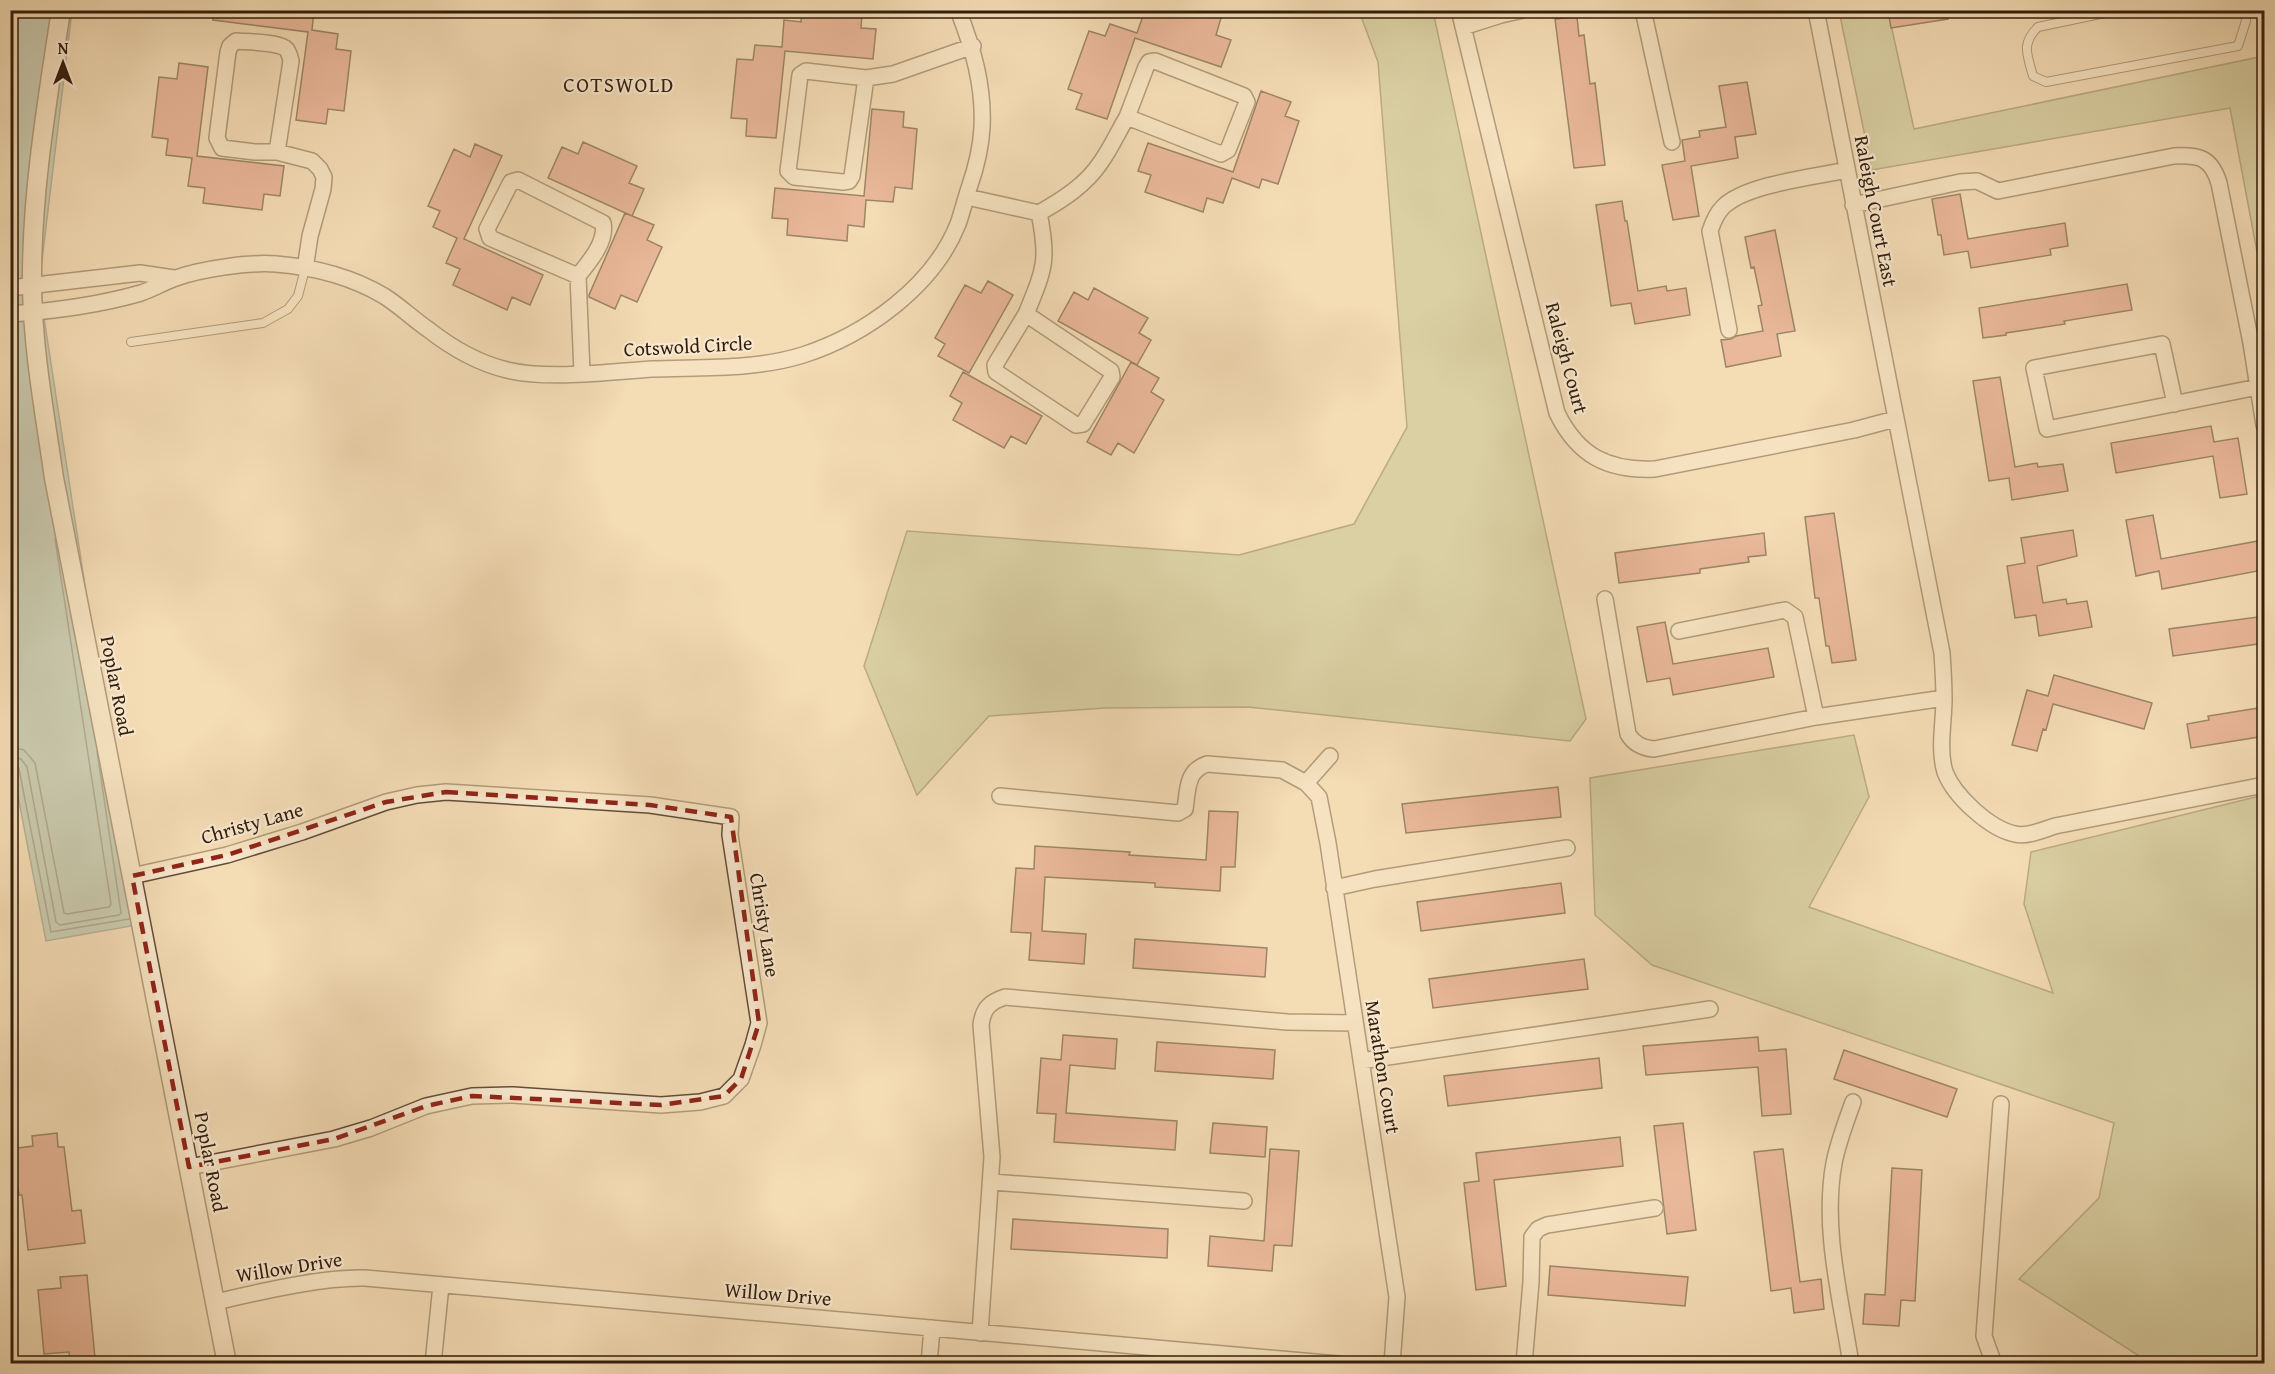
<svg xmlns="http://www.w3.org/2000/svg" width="2275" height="1374" viewBox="0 0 2275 1374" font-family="'Gentium Book Plus',serif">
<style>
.green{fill:#bac18e;stroke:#766f4c;stroke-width:1.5}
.water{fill:#9cbbb0;stroke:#727c6e;stroke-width:1.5}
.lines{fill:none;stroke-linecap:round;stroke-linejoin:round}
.shore{stroke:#676c5e;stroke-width:1.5}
.building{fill:#dd8d7b;stroke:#321d0b;stroke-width:1.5}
.service-casing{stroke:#624d36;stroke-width:10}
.minor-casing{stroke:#624d36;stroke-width:18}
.tertiary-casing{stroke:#624d36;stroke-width:21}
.service{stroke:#f8e8cf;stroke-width:8}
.minor{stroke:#f8e8cf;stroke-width:15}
.tertiary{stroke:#f8e8cf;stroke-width:18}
.marked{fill:none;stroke:#8f2418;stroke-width:4.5;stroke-dasharray:12 8;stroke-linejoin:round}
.labels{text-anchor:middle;stroke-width:4.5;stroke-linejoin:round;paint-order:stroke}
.street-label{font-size:20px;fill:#321d0b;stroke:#f8e8cf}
.neighbourhood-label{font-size:21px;letter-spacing:1.5px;fill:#321d0b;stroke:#f8e8cf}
</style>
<rect width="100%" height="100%" fill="#f4dcb5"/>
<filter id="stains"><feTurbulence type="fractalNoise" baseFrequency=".00333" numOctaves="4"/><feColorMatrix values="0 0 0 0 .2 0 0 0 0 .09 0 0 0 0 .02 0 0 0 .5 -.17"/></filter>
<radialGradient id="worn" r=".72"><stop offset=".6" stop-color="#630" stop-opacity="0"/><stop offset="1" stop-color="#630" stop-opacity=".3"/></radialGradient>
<path class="green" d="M1359,11H1433L1586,719L1570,741L1248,707L1105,708L989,716L917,795L864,666L907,531L1239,555L1354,524L1407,427L1378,62Z
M1839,11H1888L1914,129L2264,56V289L2230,108L1872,170Z
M2256,11H2264V48Z
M1854,735L1869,797L1809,907L2053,993L2024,904L2031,852L2264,795V1363H2150L2019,1279L2099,1198L2114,1123L1652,965L1595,915L1590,778Z"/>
<path class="water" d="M10,11H72L39,285L137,925L46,941L10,755Z"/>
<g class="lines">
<path class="shore" d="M10,747L24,750L35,763L64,913L67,914L109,907L111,904L55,539
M10,756L21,759L27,767L56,922L60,925L119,915L121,913L97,751
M10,763L16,764L19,769L51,932L129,919"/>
</g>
<path class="building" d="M213,10H314L312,30L338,34L336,49L351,51L344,111L328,109L326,124L296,120L308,32L213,20Z
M802,10L862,12L861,28L876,29L873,59L785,51L776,138L746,136L747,119L731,118L737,59L753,60L755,45L782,47L784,20L801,22Z
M1145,10H1199L1221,18L1216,35L1231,40L1221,67L1135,38L1107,119L1076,109L1082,94L1068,89L1089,31L1105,36L1110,24L1137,33Z
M1888,10H1947L1948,19L1891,28Z
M1577,17L1579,36L1584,35L1590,84L1595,83L1605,165L1574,168L1555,19Z
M179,63L208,67L197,156L284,166L280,196L264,194L262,210L203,203L205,188L188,186L192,158L166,155L168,139L152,137L159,77L177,79Z
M1747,82L1756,134L1735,137L1738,158L1691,166L1699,216L1673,220L1662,165L1685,161L1682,140L1700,137L1699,131L1726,127L1719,86Z
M1261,91L1291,102L1285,116L1299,121L1278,184L1262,179L1259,188L1232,178L1223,203L1207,198L1203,212L1145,192L1151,175L1138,171L1148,143L1233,172Z
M872,109L904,112L903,127L917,129L912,189L895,187L893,202L866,200L864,227L848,225L847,241L787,235L788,219L772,218L775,188L864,196Z
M583,142L637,166L629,183L644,189L632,216L548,178L562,147L578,154Z
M475,144L502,156L464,239L543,275L530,305L512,297L507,310L453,285L460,269L446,263L457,238L433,227L440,211L428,206L454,149L470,157Z
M1960,194L1968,239L2065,223L2068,246L2050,249L2051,255L1971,268L1968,251L1944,255L1941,235H1938L1932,199Z
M1622,201L1625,221H1627L1638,291L1666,286L1667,291L1686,288L1690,315L1635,324L1631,303L1611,306L1596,205Z
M625,213L654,225L647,240L662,247L637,302L621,295L615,309L589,297V295Z
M1775,230L1795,331L1777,334L1781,356L1726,367L1721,340L1731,339L1736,336L1763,331L1758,306L1762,305L1754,267L1751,268L1745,237Z
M988,281L1013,295L969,373L938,356L945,344L935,338L965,285L981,293Z
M2127,284L2132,310L2064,321L2065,324L2006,333V335L1983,338L1979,308Z
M1094,288L1148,318L1139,333L1151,340L1137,365L1058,321L1074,292L1088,300Z
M1131,362L1159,378L1151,392L1164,400L1134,453L1118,443L1111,455L1087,442Z
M963,372L1042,416L1026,444L1011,436L1004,448L953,420L962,403L950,396Z
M2000,377L2015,467L2037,463L2038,467L2063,464L2068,491L2012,500L2009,478L1989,481L1973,381Z
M2211,426L2214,442L2238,438L2247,494L2220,498L2213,456L2116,473L2111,443Z
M1834,513L1856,660L1832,663L1829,646H1826L1819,598H1815L1805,517Z
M2153,515L2161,559L2258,541L2263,570L2162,589L2159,571L2136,576L2126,520Z
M2073,530L2077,556L2037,566L2043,603L2066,599L2067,604L2087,601L2092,627L2039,636L2036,615L2015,618L2007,566L2025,563L2021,538Z
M1764,533L1766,555L1748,557L1749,562L1700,569V573L1619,583L1615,553Z
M2265,616V643L2173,656L2169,629Z
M1665,622L1673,664L1768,648L1774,677L1673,695L1670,678L1647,682L1637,627Z
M2054,675L2152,703L2144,729L2053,704L2046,730L2043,729L2037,751L2012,745L2027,690L2048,696Z
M2265,707V736L2191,748L2187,724L2209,720L2208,716Z
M1558,787L1561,817L1406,833L1402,804Z
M1209,811L1238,812L1235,867H1221L1220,891L1155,887V883L1045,877L1042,931L1086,934L1084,964L1029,960L1031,933L1011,932L1016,868L1034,869L1035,846L1130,852L1129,855L1206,860Z
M1561,883L1565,913L1421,931L1417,902Z
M1135,939L1267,948L1265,977L1133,968Z
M1584,959L1588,989L1433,1008L1429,979Z
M1063,1035L1117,1039L1115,1069L1070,1065L1066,1113L1177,1121L1175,1150L1054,1142L1056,1114L1037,1113L1041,1058L1061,1060Z
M1758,1037L1759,1051L1786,1049L1791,1114L1762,1116L1758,1067L1646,1075L1643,1046Z
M1157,1042L1275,1050L1273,1079L1155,1071Z
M1844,1050L1957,1089L1947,1117L1834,1079Z
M1599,1058L1602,1088L1448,1106L1444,1076Z
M1213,1123L1267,1127L1265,1157L1210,1153Z
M1683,1123L1696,1230L1667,1234L1654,1126Z
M57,1133L58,1147H64L72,1211L81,1210L85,1243L28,1250L22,1195H19L11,1149L33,1146L32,1136Z
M1620,1137L1623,1166L1494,1180L1506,1286L1476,1290L1464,1183L1479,1181L1476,1153Z
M1270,1149L1299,1151L1292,1246L1274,1245L1272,1271L1208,1266L1210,1236L1264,1241Z
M1783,1149L1800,1282L1821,1279L1824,1309L1794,1313L1791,1288L1771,1291L1754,1152Z
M1892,1168L1922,1170L1915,1301L1901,1300L1899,1326L1863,1324L1865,1294L1885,1295Z
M1013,1219L1168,1229L1167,1258L1011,1249Z
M1550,1266L1688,1277L1685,1306L1548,1295Z
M87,1275L95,1358L70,1360L69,1352L44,1354L38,1290L61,1288L60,1277Z"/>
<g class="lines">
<g class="service-casing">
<path id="service" d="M2119,10L2038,27C2021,44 2027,54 2033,76L2046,82L2238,46L2246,21L2244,10
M131,342L263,323L288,309L298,296L305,269"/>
</g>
<g class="minor-casing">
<path id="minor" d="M1459,10L1557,413C1578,456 1608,471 1655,469L1854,430L1895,419
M1643,10L1672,142
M1816,10L1942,653C1943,668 1944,683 1944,699C1944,722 1938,749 1945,772C1954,796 1990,829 2015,834C2027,837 2043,830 2055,826L2264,785
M1463,27L1501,15L1523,10
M236,41C247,42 276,42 285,48C289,51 290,57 291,61L277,152H255L222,148L217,138L228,52L230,46Z
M1155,61L1244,96L1247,102L1228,150L1221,154L1127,117L1146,67L1149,62Z
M806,71L866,78L852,176L849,181L843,182L794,177L788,171L800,75Z
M866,78L893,74L973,46
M277,152L312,161L320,169L324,177L323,189L310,236L305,269
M518,180L603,223C607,242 589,262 578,276L490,238L487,229L511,182Z
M967,197L1039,213C1062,200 1086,185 1101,162C1111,148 1118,132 1127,117
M1853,205L1960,182L1977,181L1998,191L2174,156C2199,155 2211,157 2219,183L2251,343L2264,425
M578,276L582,373
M10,288L140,273L174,278
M10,314C55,311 99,305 141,293C153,289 164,282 176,278C201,269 249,262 276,264C312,267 352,277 384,296C400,306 413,319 429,330C452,348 478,363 507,370C547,380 610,372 652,369C701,367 755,370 803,355C865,335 933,287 958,224C962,213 965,200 969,188C976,168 981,149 982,127C984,86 973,48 958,10
M1026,314L1111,371L1112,377L1083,424L1076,425L996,372L995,365Z
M1026,314C1044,270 1049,261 1039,213
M1729,330L1710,231C1713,222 1716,214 1723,207C1746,184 1815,177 1847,170
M2175,404L2162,344L2034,368L2047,429L2258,387
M1605,599L1628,734C1634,744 1642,748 1654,749L1816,717L1944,698
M1679,631L1785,610L1795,617L1816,717
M1306,783L1330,756
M1000,796L1178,813L1185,809C1188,790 1186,771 1207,764L1282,770L1306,783L1319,797L1328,843L1397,1297L1392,1364
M132,876L227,855L302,832L386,802L417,795L446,792L650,805L731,817L730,835L759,1023L753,1045L741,1079L724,1096L700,1102L661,1105L513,1095L472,1096L426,1106L371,1128L334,1139L189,1167
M1334,888L1375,879L1567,848
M1361,1061L1710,1009
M992,1182L1244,1201
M215,1302C260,1292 320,1277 365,1278L1338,1364
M980,1333L992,1157L981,1025C983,1008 990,1002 1005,997L1287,1022L1355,1023
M433,1364L441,1285
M929,1364L932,1328
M1524,1364L1531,1282L1532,1237L1538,1229L1547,1225L1655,1208
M1851,1364C1841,1299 1822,1229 1834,1163C1838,1142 1846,1122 1853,1102
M1994,1364L1984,1336L2001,1104"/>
</g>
<g class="tertiary-casing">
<path id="tertiary" d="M61,10C47,102 31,195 32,287C33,351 45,415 54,478L227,1364"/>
</g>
<use href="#service" class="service"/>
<use href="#minor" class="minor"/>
<use href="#tertiary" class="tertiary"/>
</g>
<path d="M0 0H2275V1374H0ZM446,792L650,805L731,817L759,1023L741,1079L724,1096L661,1105L472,1096L426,1106L334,1139L189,1167L132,876L227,855L386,802Z" fill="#f4dcb5" fill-opacity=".55" fill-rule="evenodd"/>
<path class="marked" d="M446,792L650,805L731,817L759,1023L741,1079L724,1096L661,1105L472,1096L426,1106L334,1139L189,1167L132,876L227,855L386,802Z"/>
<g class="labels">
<g class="street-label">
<text transform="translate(1876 211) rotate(79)" y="7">Raleigh Court East</text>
<text transform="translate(688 346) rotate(-3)" y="7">Cotswold Circle</text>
<text transform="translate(1567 358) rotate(75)" y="7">Raleigh Court</text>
<text transform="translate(117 686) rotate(79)" y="7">Poplar Road</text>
<text transform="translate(252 823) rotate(-16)" y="7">Christy Lane</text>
<text transform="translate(765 925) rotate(81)" y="7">Christy Lane</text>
<text transform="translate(1383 1067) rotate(81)" y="7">Marathon Court</text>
<text transform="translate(211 1162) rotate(79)" y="7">Poplar Road</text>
<text transform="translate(289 1267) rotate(-9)" y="7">Willow Drive</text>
<text transform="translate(778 1294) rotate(5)" y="7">Willow Drive</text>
</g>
<g class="neighbourhood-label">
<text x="619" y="92">COTSWOLD</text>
</g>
</g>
<rect width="2275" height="1374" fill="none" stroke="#f4dcb5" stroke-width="36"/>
<rect x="12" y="12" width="2251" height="1350" fill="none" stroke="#321d0b" stroke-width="3"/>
<rect x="18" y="18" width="2239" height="1338" fill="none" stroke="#321d0b" stroke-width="1.5"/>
<g transform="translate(63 63)" stroke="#f8e8cf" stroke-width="4.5" paint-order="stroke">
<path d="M0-4.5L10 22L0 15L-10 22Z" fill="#321d0b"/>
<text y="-9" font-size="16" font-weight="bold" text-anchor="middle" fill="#321d0b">N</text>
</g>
<rect width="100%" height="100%" filter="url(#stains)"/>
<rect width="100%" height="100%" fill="url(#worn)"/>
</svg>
